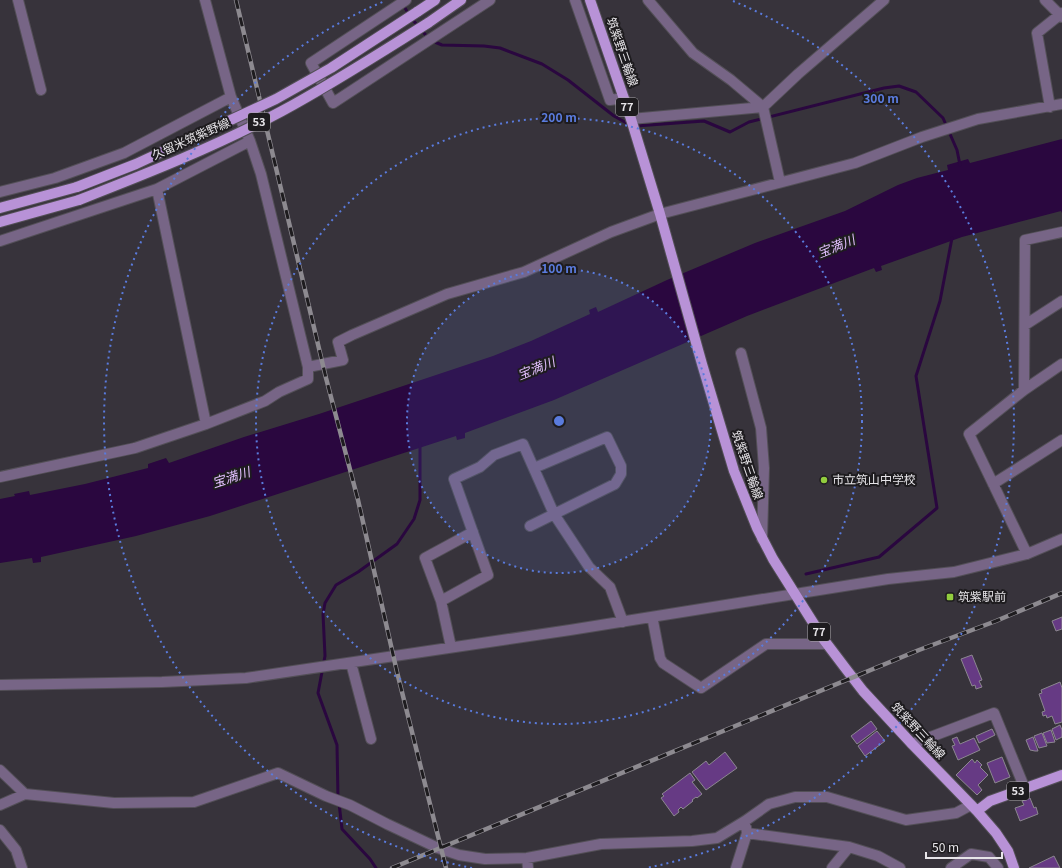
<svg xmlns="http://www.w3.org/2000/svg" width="1062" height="868" viewBox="0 0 1062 868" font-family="Georgia,'Noto Sans JP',serif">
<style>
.water{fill:#2a073f}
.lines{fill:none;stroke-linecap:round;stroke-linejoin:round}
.stream{stroke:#2a073f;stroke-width:3}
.building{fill:#663a84;stroke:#8c8790}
.minor-casing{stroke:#534f57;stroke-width:12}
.major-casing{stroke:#534f57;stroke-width:12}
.minor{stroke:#776586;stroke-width:10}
.major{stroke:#b892d7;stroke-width:10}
.rail-casing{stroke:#8d8a90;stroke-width:4.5}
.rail{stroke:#1e1c1f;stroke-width:3;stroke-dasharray:9;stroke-linecap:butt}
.major-bridge-casing{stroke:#534f57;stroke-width:12;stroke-linecap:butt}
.major-bridge{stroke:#b892d7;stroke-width:10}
.ring{fill:none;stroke:#5a7bdd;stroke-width:2;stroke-dasharray:2 4}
.poi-dot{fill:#92cd3e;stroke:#1e1c1f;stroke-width:1.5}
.labels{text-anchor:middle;stroke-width:4;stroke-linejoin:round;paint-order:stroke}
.shield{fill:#1e1c1f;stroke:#aba9ac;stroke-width:1}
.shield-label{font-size:11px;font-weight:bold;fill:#e7e5e9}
.street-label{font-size:12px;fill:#e7e5e9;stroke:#1e1c1f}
.poi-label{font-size:12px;fill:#e7e5e9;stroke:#1e1c1f;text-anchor:start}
.water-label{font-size:13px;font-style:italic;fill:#e3c0ff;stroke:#1e1c1f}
.centre{fill:#5a7bdd;stroke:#1e1c1f;stroke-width:2}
.ring-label{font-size:12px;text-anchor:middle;font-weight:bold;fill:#5a7bdd;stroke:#1e1c1f;stroke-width:4;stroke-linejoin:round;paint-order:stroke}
</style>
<rect width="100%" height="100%" fill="#37333b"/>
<path class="water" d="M1062,139V213L1061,211L962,237L881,266L882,270L876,272L874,268L747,316L554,400L465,433V438L457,440L456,436L210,516L136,536L41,557V562L33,563L32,558L0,563V499L15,496L14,494L29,491L30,495L85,484L148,468V464L166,458L169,463L244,437L319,414L493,356L531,341L590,314L589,310L596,307L598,312L667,280L755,243L845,211L898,185L917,178L948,170L947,165L968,159L970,163Z"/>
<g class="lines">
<path class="stream" d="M403,5L412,19L430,40L442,45L484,46L500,48L542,64L568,80L614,116L630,125
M636,126L704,121L730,132L749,122L884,88L899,86L916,92L943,118L957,150L960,165
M806,574L879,557L937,508L916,376L940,301L952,238
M338,798L337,745L318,693L325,656L323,614L325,603L336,585L358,572L397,544L414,519L420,500V443
M339,803L342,829L370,859L376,868"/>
</g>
<path class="building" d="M1062,617V629L1056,631L1052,621Z
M972,655L982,680L979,681L982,687L976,689L975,685L972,686L961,659Z
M1060,682L1062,688V722L1055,724L1052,716L1047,718L1046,715L1043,716L1042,712L1045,711L1039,694L1042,693L1041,690Z
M871,721L877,729L857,744L851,736Z
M1060,725L1062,730V737L1056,740L1052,729Z
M992,729L995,735L979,743L976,736Z
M1051,730L1055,742L1047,743L1043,733Z
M877,731L885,741L865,756L858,746Z
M1042,733L1047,746L1039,748L1034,736Z
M957,737L960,744L974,738L980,750L958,760L952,746L955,745L952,739Z
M1033,737L1038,751H1035L1030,750L1026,740Z
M725,752L737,768L706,790L692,772L706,761L709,765Z
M1002,757L1010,777L995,783L987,763Z
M972,759L975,763L977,760L982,765L980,767L988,775L978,785L982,790L977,795L956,775Z
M690,773L695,780L692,782L702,794L697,798L696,797L692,800L693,801L683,809L681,807L678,810L679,812L674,816L661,798L664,796L662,794Z
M1030,798L1034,808L1036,807L1038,814L1020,821L1015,808L1024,805L1022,801Z
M1054,856L1060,868H1029Z"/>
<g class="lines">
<g class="minor-casing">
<path id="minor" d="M18,0L41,90
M406,0L311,63L333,103L490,0
M575,0L610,100L624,98
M648,0L693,53L731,80L763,107L780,182
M1045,0L1062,17
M1050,107L1037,33L1062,13
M631,119L763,107L798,74L884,0
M157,189L206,424
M0,192L55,178L124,153L231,97
M0,241L157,189L250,141
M1025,325L1062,301
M741,353L761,428L764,468L762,539
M308,367L343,360L338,342L352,335L447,294L524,272L611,232L660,214L855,163L922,137L978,119L1062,104
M1024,390L1025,240L1062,232
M0,477L135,448L206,424L265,401L279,392L308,379V367L261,174L250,141L231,97L205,0
M993,484L1062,440
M530,526L615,484L621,474V466L607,437L534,468
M1027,554L969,434L1024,390L1062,364
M441,601L488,575L454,479L480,467L494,455L523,444L554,514L589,567L610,587L623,622
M653,621L660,658L663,663L701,688L766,644H826
M451,647L441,601L425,558L473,532
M351,663L371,739
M0,685L162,682L246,678L570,630L888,579L954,572L1027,554L1062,539
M912,744L994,713L1025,789
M0,770L25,794
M0,805L25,794L114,803L194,802L278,773L326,796L350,805L387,824L438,848L459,855L485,859L527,858L601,844L692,841L717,838L745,821L769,804L795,797H827L906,820L956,813L971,805
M0,830L16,850L22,868
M747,833L849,847L878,856L900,868
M527,858L528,868
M736,868L747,833L746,827
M832,868L849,847
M951,868L971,854L989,857L998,868"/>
</g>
<g class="major-casing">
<path id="major" d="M590,0L631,119L660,214L702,364L734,471L757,528L773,559L795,594L824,640L846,669L863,691L912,744L977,811L996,833L1008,851L1014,868
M417,12L435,0
M428,23L461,0
M0,208L77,187
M0,222L79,200
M977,811L990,801L1062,775"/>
</g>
<use href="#minor" class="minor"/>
<use href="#major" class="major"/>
<g class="rail-casing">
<path id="rail" d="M236,0L326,378L358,500L397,672L446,868
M392,868L919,650L996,621L1062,593"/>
</g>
<use href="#rail" class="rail"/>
<g class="major-bridge-casing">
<path id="major-bridge" d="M77,187L136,164L276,99L331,68L417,12
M79,200C148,173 217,146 282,111C332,84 380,53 428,23"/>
</g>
<use href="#major-bridge" class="major-bridge"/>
</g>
<circle cx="559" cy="421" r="152" fill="#5a7bdd" fill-opacity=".12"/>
<g class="ring">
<circle cx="559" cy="421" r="152"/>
<circle cx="559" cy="421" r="303"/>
<path d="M472 868A455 455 0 0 1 385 1M733 1A455 455 0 0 1 646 868"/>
</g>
<g class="poi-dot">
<circle cx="824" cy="480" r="4"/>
<rect x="946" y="593" width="8" height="8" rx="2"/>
</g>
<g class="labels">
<g class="shield">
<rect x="616" y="98" width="22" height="18" rx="3"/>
<rect x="248" y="113" width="22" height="18" rx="3"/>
<rect x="808" y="623" width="22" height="18" rx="3"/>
<rect x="1007" y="782" width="22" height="18" rx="3"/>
</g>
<g class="shield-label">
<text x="627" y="111">77</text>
<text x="259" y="126">53</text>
<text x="819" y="636">77</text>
<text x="1018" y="795">53</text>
</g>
<g class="street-label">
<text transform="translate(622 52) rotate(71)" y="4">筑紫野三輪線</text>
<text transform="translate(191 139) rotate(-24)" y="4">久留米筑紫野線</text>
<text transform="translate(747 465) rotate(71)" y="4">筑紫野三輪線</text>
<text transform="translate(918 731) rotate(47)" y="4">筑紫野三輪線</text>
</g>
<g class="poi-label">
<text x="832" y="484">市立筑山中学校</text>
<text x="958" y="601">筑紫駅前</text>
</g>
<g class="water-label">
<text transform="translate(836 246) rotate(-22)" y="5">宝満川</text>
<text transform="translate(536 368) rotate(-22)" y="5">宝満川</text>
<text transform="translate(231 477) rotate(-18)" y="5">宝満川</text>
</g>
</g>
<circle cx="559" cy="421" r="6" class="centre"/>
<g class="ring-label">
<text x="881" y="103">300 m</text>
<text x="559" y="122">200 m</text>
<text x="559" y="273">100 m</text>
</g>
<path d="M926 852v6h76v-6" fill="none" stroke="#e7e5e9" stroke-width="2"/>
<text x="932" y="852" font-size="12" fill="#e7e5e9" stroke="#1e1c1f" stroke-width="3" paint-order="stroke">50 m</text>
</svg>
